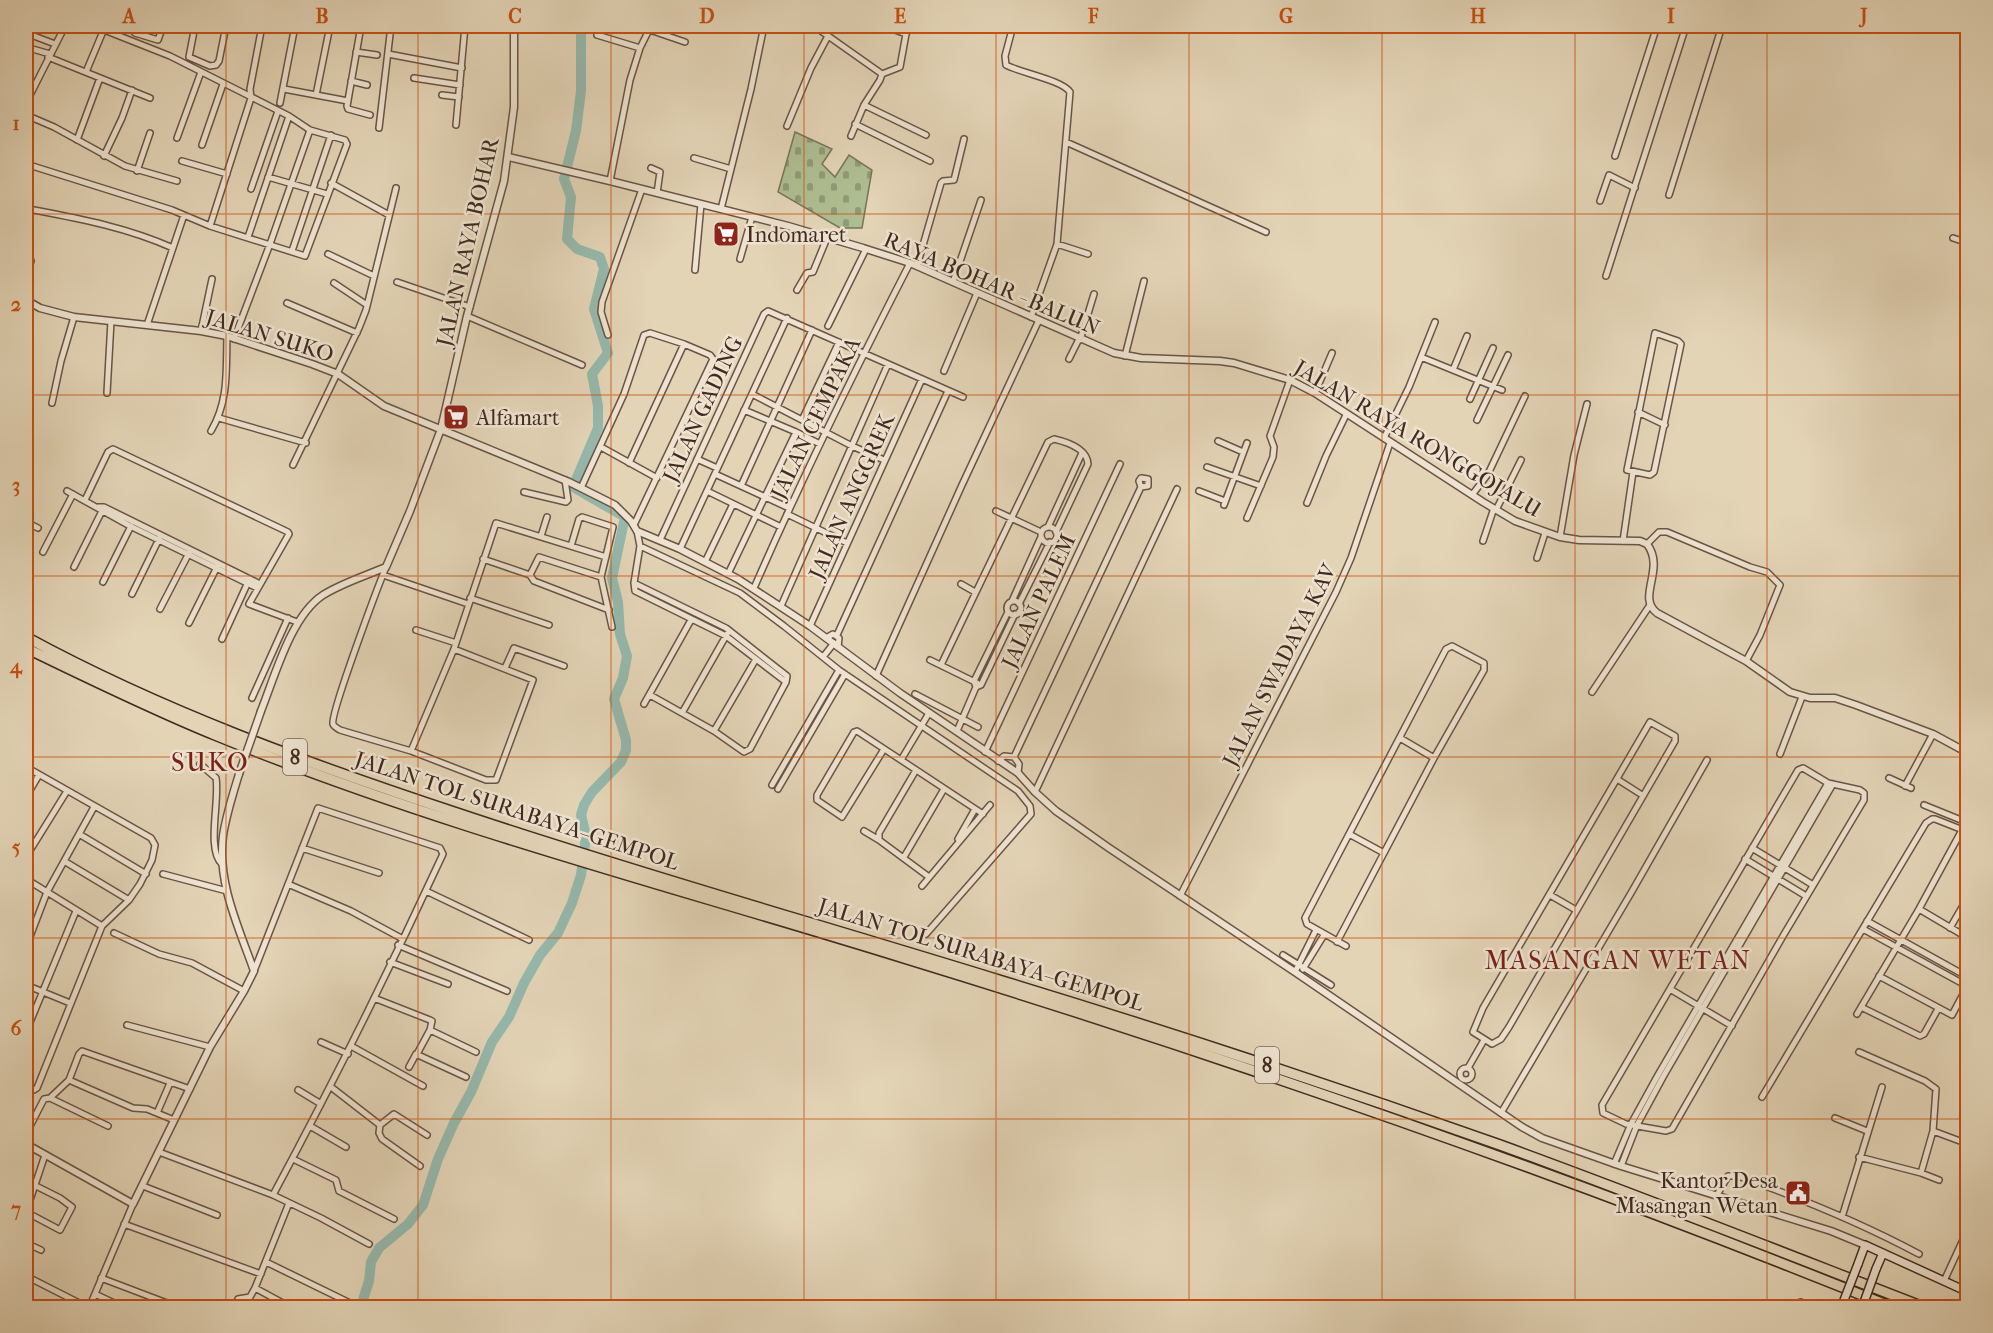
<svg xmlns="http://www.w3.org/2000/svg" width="1993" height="1333" viewBox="0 0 1993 1333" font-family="'IM FELL French Canon',serif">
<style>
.cemetery{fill:url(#cemetery-stones);stroke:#787459;stroke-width:1.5}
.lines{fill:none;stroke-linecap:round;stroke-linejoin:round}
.river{stroke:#95b8ac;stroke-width:10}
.minor-casing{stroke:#6a5446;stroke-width:8}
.tertiary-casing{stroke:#6a5446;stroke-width:9}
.secondary-casing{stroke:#422a20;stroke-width:10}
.motorway-casing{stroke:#422a20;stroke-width:12}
.minor{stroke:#ede3d0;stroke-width:5}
.tertiary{stroke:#ede3d0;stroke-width:6}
.secondary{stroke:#ede3d0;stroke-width:7}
.motorway{stroke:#e3d4b6;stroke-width:9}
.tertiary-bridge-casing{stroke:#6a5446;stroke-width:9;stroke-linecap:butt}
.secondary-bridge-casing{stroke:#422a20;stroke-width:10;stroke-linecap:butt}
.tertiary-bridge{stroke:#ede3d0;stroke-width:6}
.secondary-bridge{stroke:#ede3d0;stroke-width:7}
.grid{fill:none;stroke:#c75010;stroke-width:1.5;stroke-opacity:0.55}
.labels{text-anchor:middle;stroke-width:5;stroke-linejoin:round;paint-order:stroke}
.shield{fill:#ede3d0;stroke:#756255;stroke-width:1.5}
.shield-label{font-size:21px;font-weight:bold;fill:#422a20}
.poi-label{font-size:22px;fill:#422a20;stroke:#ede3d0;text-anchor:start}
.street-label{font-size:22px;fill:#422a20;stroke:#ede3d0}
.quarter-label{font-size:26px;letter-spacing:1.5px;fill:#7a1f14;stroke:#ede3d0}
.neatline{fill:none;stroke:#c75010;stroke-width:2}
.grid-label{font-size:20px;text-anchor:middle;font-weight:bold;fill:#c75010}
</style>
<defs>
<pattern id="cemetery-stones" width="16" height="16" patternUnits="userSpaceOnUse" patternTransform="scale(1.5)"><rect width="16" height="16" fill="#aebe92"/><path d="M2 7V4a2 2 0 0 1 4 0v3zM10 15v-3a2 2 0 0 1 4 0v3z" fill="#8f9b77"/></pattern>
</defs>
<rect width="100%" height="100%" fill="#e3d4b6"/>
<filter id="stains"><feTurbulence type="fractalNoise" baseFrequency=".00333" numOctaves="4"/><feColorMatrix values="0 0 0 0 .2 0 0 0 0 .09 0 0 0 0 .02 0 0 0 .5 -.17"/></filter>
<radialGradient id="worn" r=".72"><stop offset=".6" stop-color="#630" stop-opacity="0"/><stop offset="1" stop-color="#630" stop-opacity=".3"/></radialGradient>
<path class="cemetery" d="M795,132L832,149L822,164L835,177L849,155L872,170L862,228H840L778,192Z"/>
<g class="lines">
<path class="river" d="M358,1308L362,1303L369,1281L371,1262L379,1248L408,1224L423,1205L438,1159L454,1123L471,1092L492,1042L509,1017L524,983L540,955L558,933L572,903L581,875L586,836L581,815L584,805L592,792L621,762L626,750V740L614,699L623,678L627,656L620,634L618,602L612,578L625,517L573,487L598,428V406L592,374L608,353L594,309L604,269L600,257L577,249L567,239L571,197L564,179L576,131L581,91V26"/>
<g class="minor-casing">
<path id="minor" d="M129,26L135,33L158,40L163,26
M195,26L189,57L210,66L216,65L219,61L226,26
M361,26L347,106L348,109L370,115
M814,26L882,74
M884,26L906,34
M1013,26L1005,56L1006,65C1021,73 1062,80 1070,92L1057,244L1031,317
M650,30L685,42
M26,33L55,44
M597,35L640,48
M356,52L377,55
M26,53H27L29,48L50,54
M388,54L462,68
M48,57L150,98
M86,72L104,29
M882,74L880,80L864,105L926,135
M882,74L900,67L906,34L911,26
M414,78L460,85
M351,81L367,85
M284,89L348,101
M316,95L330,26
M442,95L459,97
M26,103L65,26
M280,103L295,26
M26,115L54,127L125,166L177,181
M855,124L930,161
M456,125L465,26
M787,126L811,68L828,36
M379,128L391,26
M851,136L864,105
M177,138L201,72
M77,140L100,78
M1066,142L1266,232
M202,145L223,84
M104,156L122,118L132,90
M1615,156L1657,26
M694,158L731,169
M182,161L227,174
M26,164L172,210L210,226L305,256L347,144L345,140L310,130L289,116L170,56L94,26
M651,168L660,172L657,193
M137,171L150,133
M268,177L327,194
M610,181L630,80L640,48L651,26
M331,183L389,215
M251,189L278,111
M1669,195L1722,26
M1600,201L1609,175L1635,188
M721,209L751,89L764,26
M34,210C82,219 128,228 173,248
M210,226L251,98L250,89L262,26
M248,237L289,116
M1953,238L1968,243
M1057,244L1088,254
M292,251L331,135
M328,254L374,276
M740,259L752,217
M917,266L941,183L943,181L954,180L964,139
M695,270L701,204
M26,276L31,261
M1606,276L1686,26
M397,282L470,307
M953,282L981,200
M334,283L367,305
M797,290L807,273L813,272L827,238
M287,303L357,333
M467,316L582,365
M147,325L184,215
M828,326L866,249
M201,331L212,279
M1655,333L1678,341L1681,344L1654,472L1650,475L1627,470Z
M608,335L601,312L602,302L642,189
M234,339L270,244L310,130
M1080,340L1094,294
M1125,356L1144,281
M1421,357L1502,390
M1069,359L1079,339
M1453,370L1467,336
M944,371L977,293
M107,393L111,321
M1315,393L1332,353
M752,394L852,446L884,460
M1470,399L1493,348
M52,403L61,361L74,317
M1638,412L1665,425
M219,418L306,443
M802,420L839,342
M1477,420L1508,355
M211,431C229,401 226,370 227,336
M796,432L820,444
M1384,438L1409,387L1435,322
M1218,441L1243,452
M601,447L657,478
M697,459L717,468
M629,463L684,344L710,355L713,359L634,525
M293,465L359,328L366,310L396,188
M1207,467L1261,486
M715,474L789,508
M741,486L812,330
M581,488L624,394L644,335L650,333L684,344
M67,491L130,526L257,588
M707,491L781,527
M1199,491L1225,501
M524,492L566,502L568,500L565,480
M1472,495L1488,474L1525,396
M85,500L108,452L113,449L288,532L289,534L249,604L297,622
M1307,503L1326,456L1346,415
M1224,505L1247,443
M98,507H104L260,584
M1496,510L1521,460
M996,511L1041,532
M787,514L847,543
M1247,518L1273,457L1274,447L1270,436L1290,380
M26,522L38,528
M1048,527L1082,453
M1041 535a8 8 0 1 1 16 0a8 8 0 1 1-16 0Z
M637,531L640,546L634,583L635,591L726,636L786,682
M541,536L547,517
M1560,537L1574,455L1587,404
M660,540L764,314L768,311L963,397
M1483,541L1494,508
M1623,541L1633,472
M1647,544L1659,532H1667L1750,567L1767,572L1780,585L1760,635L1746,661
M571,546L579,519L582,517L613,527L601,577L612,627
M640,546L740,593L784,626L839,670L1018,791L1030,806L1031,814L926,934
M680,549L787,318
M43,552L73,494
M1537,558L1545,533
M483,559L530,575L534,581L609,610
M705,562L733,504
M74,567L103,509
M386,567C379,584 330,714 333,724C334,727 337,728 340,730L411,751L486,780H496L533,680L454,649
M728,574L796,432L744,410
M383,575L468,604
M530,575L539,557L601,577
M103,582L131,526
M634,583L726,628L787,676L786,682L750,749L744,752L714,731L650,695
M961,584L975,592
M754,588C802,478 855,370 910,263
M132,594L160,537
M470,598L549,625
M1012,601L1041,537
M1007 608a7 7 0 1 1 14 0a7 7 0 1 1-14 0Z
M1019,604L1050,542
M781,606L888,364
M160,609L190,551
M1019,612L1031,617
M189,623L218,565
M810,626L922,379
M416,630L456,643
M837,635L948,391
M826,638L833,634L839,638L838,647
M222,639L249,580
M823,657L834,643
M930,660L977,683
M941,665L1048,442L1054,439C1067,442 1087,449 1088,464L1056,532
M505,668L514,648L564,666
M876,676L962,485L1039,320
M976,687L981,685L1015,614
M1592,692L1650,605
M915,694L978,727
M252,698L288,618
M644,704L691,620
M682,713L727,634
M1650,722L1675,736V741L1509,1027L1501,1039L1492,1044L1473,1032L1483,1008Z
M714,731L756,659
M957,731L976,687L974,681L1008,612
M1400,738L1434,758
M884,749L842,817L817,800V795L854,732L857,731L983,814
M411,751L454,649L496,523L606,557
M985,752L1120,464
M1780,754L1802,697
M1014,757L1019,764L1018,773
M901,760L929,713
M998,761L1004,756L1014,757L1141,487L1139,481L1141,478L1148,479V486L1141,487
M200,764L216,778C220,800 206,850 222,864
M26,767L151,838L155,845L152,860L140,884L129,900L102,926L37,1088L34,1090L26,1087
M1803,768L1828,783L1860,790L1864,793V800L1783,936L1672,1129L1666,1131L1626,1124L1603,1113L1602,1105L1798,770Z
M1889,778L1911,788
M1617,779L1642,795
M772,785L839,670
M1905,786L1933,734
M778,789L845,674
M1035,792L1177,489
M26,797L39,775
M1924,805L1966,822
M864,831L879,840L929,877
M79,834L146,874
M1349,834L1384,853
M958,839L975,809
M879,840V833L916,770
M302,848L379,873
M1752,848L1813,885
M26,857L67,791
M904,857L944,789
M1745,859L1806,896
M64,861L129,900
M163,874L227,891
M26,879L102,926
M288,884L351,911L401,938
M922,886L990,805
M426,891L529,940
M1550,895L1576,910
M1180,896L1336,592L1351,558L1390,443
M1919,909L1968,938
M1867,921L1968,977
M1950,928L1968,897
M1863,929L1967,986
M114,933L159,954L192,963L244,991
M1337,942L1434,758L1484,670V663L1452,646L1446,649L1305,918L1307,924L1346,946
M398,945L507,991
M26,947L47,892L94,807
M1283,955L1331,985
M390,962L448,984
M1303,969L1324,935
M254,971L318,808L440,848L443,854C390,969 333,1083 273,1195
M1295,972L1316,930
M1879,976L1952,1015L1968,985
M26,985L70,1003
M1670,989L1732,1026
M374,998L430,1020L432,1021L430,1030L476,1052
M1861,1007L1920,1036L1924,1034L1938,1009
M1857,1014L1919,909L1968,819
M127,1025L210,1047
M26,1032L76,911
M321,1042L348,1054
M351,1046L423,1086
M1859,1052L1925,1081L1936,1089L1933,1131L1921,1173
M417,1054L430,1030
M409,1067L416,1054L466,1077
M1460 1074a6 6 0 1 1 12 0a6 6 0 1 1-12 0Z
M1468,1068L1484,1040
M69,1080L133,1108L147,1109L174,1120
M331,1087L380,1125L379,1133L382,1139L420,1166
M298,1090L321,1104
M1762,1097L1926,823L1932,819H1935L1968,832
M157,1113L170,1083
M1501,1113L1631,893L1707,760
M1835,1118L1867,1131
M380,1125L394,1114L427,1135
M108,1126L50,1098L69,1080L79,1054L82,1051L190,1089
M310,1126L346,1147
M1933,1131L1968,1144
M26,1134L44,1099L50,1098
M159,1152L273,1195L321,1218L369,1244
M26,1157L29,1146
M1859,1157L1921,1173L1939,1180
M293,1159L336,1180L339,1191L394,1219
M1614,1164L1631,1124L1658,1075L1828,783
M1621,1166L1637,1125L1663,1077L1833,784
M143,1186L217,1215
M1717,1195L1728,1176H1738C1800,1198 1861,1223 1919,1254
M26,1212L60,1230L72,1207L60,1198L34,1185
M26,1212L45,1155
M1842,1217L1882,1087
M124,1224L261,1274
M26,1243L41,1250
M266,1262L350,1303V1308
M26,1276L89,1308
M101,1278L180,1308
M1944,1281L1968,1229
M255,1288L292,1308
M95,1294L125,1308
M89,1308L133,1204
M235,1308L238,1299L250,1297L255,1288L289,1203
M1793,1308L1796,1304L1801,1302L1808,1308"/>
</g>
<g class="tertiary-casing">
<path id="tertiary" d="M508,157L610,181L788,226L863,248L910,263L1114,353L1141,358L1220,361L1234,363L1290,380L1315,393L1483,502L1515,521L1560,537L1579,540L1640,541L1647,544C1666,569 1636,597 1657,613L1746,661L1790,692L1810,698H1835L1856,705L1933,734L1968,753
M26,300L40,308L74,317L201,331L227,336L312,364L338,374L384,406L569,482L615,505L631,521L637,531L680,549L738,579L810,626L900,693L1018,773L1035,792L1056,811L1109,848L1295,972L1522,1127L1542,1138L1621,1166L1831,1231L1865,1245
M261,711C275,676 291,616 323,595C342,583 365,576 386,567L410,511L441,429L467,316L504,181L514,107V26
M26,1144L133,1204L210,1047L244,991L254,971C239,928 217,883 223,836C226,815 233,794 239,774"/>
</g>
<g class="secondary-casing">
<path id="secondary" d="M1858,1264L1865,1245L1968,1292
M1876,1269L1883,1253"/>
</g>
<g class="motorway-casing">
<path id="motorway" d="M26,637C162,711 309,764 457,813C636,873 818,924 999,980C1167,1031 1334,1086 1500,1145C1643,1197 1784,1253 1926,1308
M26,648C88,678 151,709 215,735C440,827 676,887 907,959C1240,1061 1571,1177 1894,1308"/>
</g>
<use href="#minor" class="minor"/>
<use href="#tertiary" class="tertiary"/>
<use href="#secondary" class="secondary"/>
<use href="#motorway" class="motorway"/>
<g class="tertiary-bridge-casing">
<path id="tertiary-bridge" d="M239,774L261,711"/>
</g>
<g class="secondary-bridge-casing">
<path id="secondary-bridge" d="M1841,1308L1858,1264
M1862,1308L1876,1269"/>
</g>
<use href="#tertiary-bridge" class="tertiary-bridge"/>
<use href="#secondary-bridge" class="secondary-bridge"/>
</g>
<path class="grid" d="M226,26V1308M418,26V1308M611,26V1308M804,26V1308M996,26V1308M1189,26V1308M1382,26V1308M1575,26V1308M1767,26V1308M26,214H1968M26,395H1968M26,576H1968M26,757H1968M26,938H1968M26,1119H1968"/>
<defs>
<g id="supermarket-square" transform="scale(1.35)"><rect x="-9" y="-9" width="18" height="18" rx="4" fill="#8f2418" stroke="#ede3d0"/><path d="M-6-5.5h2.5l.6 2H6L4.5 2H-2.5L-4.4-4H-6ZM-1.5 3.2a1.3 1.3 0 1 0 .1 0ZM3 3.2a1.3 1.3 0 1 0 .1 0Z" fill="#fff"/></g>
<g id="civic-square" transform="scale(1.35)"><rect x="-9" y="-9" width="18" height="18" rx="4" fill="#8f2418" stroke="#ede3d0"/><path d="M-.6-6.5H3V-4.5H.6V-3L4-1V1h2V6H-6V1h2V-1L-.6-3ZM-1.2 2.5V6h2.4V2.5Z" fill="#fff"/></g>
</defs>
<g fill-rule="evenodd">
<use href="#supermarket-square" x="726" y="234"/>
<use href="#supermarket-square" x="456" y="417"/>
<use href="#civic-square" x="1798" y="1193"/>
</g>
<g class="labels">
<g class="shield">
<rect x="283" y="739" width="24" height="36" rx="4.5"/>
<rect x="1255" y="1047" width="24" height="36" rx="4.5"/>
</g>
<g class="shield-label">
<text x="295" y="764">8</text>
<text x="1267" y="1072">8</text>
</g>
<g class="poi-label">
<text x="746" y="242">Indomaret</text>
<text x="476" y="425">Alfamart</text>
<text x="1778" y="1188" text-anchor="end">Kantor Desa<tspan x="1778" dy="25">Masangan Wetan</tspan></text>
</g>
<g class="street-label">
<text transform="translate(467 242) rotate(-77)" y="8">JALAN RAYA BOHAR</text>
<text transform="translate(992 283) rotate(23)" y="8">RAYA BOHAR - BALUN</text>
<text transform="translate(270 335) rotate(17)" y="8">JALAN SUKO</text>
<text transform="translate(702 409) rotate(-65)" y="8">JALAN GADING</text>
<text transform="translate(815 418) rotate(-64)" y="8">JALAN CEMPAKA</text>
<text transform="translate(1418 438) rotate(31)" y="8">JALAN RAYA RONGGOJALU</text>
<text transform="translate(851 496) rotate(-66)" y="8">JALAN ANGGREK</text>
<text transform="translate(1038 601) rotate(-65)" y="8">JALAN PALEM</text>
<text transform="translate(1279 665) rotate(-63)" y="8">JALAN SWADAYA KAV</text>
<text transform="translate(517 810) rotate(18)" y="8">JALAN TOL SURABAYA–GEMPOL</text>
<text transform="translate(981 954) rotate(17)" y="8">JALAN TOL SURABAYA–GEMPOL</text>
</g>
<g class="quarter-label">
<text x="210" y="771">SUKO</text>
<text x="1618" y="969">MASANGAN WETAN</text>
</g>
</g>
<rect width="1993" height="1333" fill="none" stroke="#e3d4b6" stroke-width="66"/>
<rect x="33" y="33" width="1927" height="1267" class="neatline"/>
<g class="grid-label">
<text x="129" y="23">A</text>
<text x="322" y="23">B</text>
<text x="515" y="23">C</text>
<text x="707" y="23">D</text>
<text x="900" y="23">E</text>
<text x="1093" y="23">F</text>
<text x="1286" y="23">G</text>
<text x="1478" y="23">H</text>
<text x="1671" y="23">I</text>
<text x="1864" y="23">J</text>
<text x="16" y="130">1</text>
<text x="16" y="311">2</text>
<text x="16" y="492">3</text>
<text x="16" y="673">4</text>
<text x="16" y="854">5</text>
<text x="16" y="1035">6</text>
<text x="16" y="1216">7</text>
</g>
<rect width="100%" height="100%" filter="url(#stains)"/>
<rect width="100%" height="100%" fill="url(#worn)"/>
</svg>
